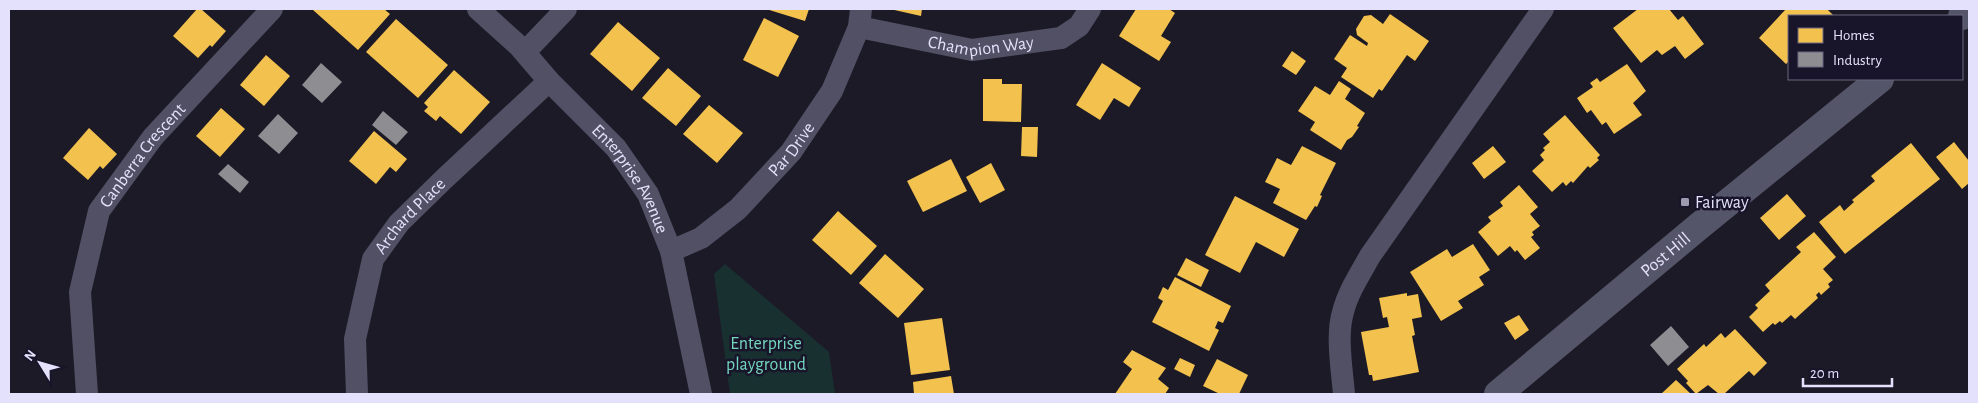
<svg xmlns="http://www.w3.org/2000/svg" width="1978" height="403" viewBox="0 0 1978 403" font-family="'Alegreya Sans',sans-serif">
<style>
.green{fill:#193031}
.homes{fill:#f2c14e}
.industry{fill:#8d8d92}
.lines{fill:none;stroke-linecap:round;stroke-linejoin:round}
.street{stroke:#515065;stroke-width:22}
.secondary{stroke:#55556a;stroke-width:28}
.poi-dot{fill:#9e9bb1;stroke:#18152b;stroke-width:2}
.labels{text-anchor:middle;stroke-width:5;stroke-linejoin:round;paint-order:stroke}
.street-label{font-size:18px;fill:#e4e1fc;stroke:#18152b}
.poi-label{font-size:18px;fill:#e4e1fc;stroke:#18152b;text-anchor:start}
.park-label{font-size:18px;fill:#74d6bc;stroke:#18152b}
</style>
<rect width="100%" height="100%" fill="#1c1a26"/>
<path class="green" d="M725,264L829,352L835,394H730L714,274Z"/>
<path class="homes" d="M197,9H201L226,31L212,47L210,45L198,58L173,36Z
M314,9H384L390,14L358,50L313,10Z
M766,9H809L805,21Z
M890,9H922L921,16Z
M1136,9H1169L1175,13L1161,36L1171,42L1159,61L1119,36Z
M1638,9H1669L1678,20L1683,16L1704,44L1685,59L1675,46L1662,55L1657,50L1641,63L1613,28Z
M1786,9H1827L1834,16H1789V61L1786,64L1759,38Z
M1390,14L1429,41L1415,61L1407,55L1382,91L1379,89L1373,98L1341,77L1347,68L1334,59L1350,35L1367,46L1368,43L1357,35L1356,29L1364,16L1371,15L1383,24Z
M764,18L799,36L778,77L743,60Z
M396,19L448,65L418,98L366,52Z
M618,22L660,58L632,91L590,54Z
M1292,51L1306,61L1296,75L1282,66Z
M266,55L290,76L264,106L240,85Z
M1102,63L1141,88L1129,107L1114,98L1100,120L1076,105Z
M1627,64L1646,91L1633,103L1642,115L1614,134L1606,122L1602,125L1591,110L1587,113L1577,98L1593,87L1590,83L1597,78L1600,82Z
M668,68L701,96L676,126L642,98Z
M454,70L490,102L461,134L440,116L436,121L424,111L428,107L424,103Z
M983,79H1002V84H1022L1021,122L983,121Z
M1339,81L1351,89L1345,99L1365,113L1357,126L1359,127L1352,137L1347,140L1341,150L1310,130L1315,122L1298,111L1315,86L1330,95Z
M709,105L743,133L717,163L683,134Z
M221,108L245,129L220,157L196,136Z
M1565,115L1600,155L1597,158L1599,160L1590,168L1588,166L1573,183L1571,181L1566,186L1563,182L1552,192L1532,171L1544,160L1540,155L1545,150L1543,148L1550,142L1543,134Z
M1022,127H1038L1037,157L1021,156Z
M89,128L117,154L103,169L100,166L88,180L63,158Z
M374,131L407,159L396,172L390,167L376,184L349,161Z
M1954,142L1969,161V183L1962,189L1936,157Z
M1911,143L1940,179L1845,254L1819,222L1840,205L1844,211L1854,202L1852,200L1875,181L1871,176Z
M1302,146L1336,163L1320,195L1322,196L1317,207L1315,206L1306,220L1273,203L1280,189L1265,182L1277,158L1291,165Z
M1493,146L1506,162L1484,179L1472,163Z
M951,159L967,191L923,212L907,181Z
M991,163L1005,190L980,203L966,177Z
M1519,185L1538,207L1530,214L1540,226L1532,232L1534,235L1531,237L1540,248L1525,260L1517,250L1515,252L1510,246L1498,256L1478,232L1491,221L1488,217L1503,206L1500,202Z
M1787,194L1806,216L1779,240L1760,218Z
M1235,196L1299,229L1284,257L1256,242L1240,273L1205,255Z
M838,211L877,246L851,275L812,240Z
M1814,232L1836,257L1823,269L1833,280L1828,284L1830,287L1821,295L1819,292L1816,295L1818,298L1795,319L1791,315L1782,323L1780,321L1775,325L1773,323L1763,332L1749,317L1758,308L1755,305L1770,291L1765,285L1801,252L1796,247Z
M1473,244L1490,270L1479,277L1484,285L1458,301L1463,308L1441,321L1410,272L1447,249L1452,257Z
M885,254L924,289L898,318L859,283Z
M1186,258L1209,270L1201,287L1177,275Z
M1175,277L1231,306L1223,323L1218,321L1215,328L1219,330L1209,351L1152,322L1163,301L1158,298L1163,287L1168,290Z
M1407,293V296L1418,294L1422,317L1412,319L1415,335L1412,336L1419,372L1373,381L1372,375H1369L1361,332L1389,327L1387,317L1383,318L1379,298Z
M1519,315L1529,330L1515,340L1504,323Z
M942,318L950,370L911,375L904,323Z
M1735,329L1767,363L1754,376L1749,371L1724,394H1719L1708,385L1696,394L1686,383L1688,381L1677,369L1704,344L1706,347L1721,333L1725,338Z
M1132,350L1166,368L1158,379L1169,388L1165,394H1115L1132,369L1123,362Z
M1180,358L1195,365L1190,377L1174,369Z
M1217,359L1248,375L1239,394H1220L1203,386Z
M951,376L954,394H914L913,382Z
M1676,380L1691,394H1661Z"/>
<path class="industry" d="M321,63L342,82L322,103L302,85Z
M383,111L408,132L396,145L372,125Z
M278,114L298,133L279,154L258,136Z
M228,164L249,182L240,193L218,174Z
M1671,326L1689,347L1668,366L1650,345Z"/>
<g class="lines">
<g class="street">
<path id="s1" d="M478,9L519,46L549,81L616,148L648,194L671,251L701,394"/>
<path id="s2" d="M859,27L972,50L1061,38L1079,26L1090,9"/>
<path d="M525,52L566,9"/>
<path id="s3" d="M671,251L701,238L738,209L791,152L832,91L859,27L861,9"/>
<path id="s4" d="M87,394L80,292L99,211L153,137L272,9"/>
<path id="s5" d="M357,394L355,339L373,259L399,223L443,180L549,81"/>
<path d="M1344,394C1342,370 1336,335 1343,312C1348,292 1360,274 1370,256L1543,9"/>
</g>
<g class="secondary">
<path d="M1962,16L1969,11"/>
<path id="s6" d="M1498,394L1698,227L1880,79"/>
</g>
</g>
<rect class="poi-dot" x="1680" y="197" width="10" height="10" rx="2.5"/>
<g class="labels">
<g class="street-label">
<text dy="6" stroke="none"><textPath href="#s2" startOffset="124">Champion Way</textPath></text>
<text dy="6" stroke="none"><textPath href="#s3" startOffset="160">Par Drive</textPath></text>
<text dy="6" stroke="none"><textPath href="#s4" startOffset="256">Canberra Crescent</textPath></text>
<text dy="6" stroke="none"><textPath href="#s1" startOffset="230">Enterprise Avenue</textPath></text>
<text dy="6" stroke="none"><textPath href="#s5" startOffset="194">Archard Place</textPath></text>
<text dy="6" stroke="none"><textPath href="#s6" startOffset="218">Post Hill</textPath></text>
</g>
<g class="poi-label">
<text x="1695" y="208">Fairway</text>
</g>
<g class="park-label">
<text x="766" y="349">Enterprise<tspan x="766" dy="21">playground</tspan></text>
</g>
</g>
<rect width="1978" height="403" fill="none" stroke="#e4e1fc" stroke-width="20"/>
<rect x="1788" y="15" width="175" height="65" fill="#18152b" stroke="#6a677f"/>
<rect x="1798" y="28" width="25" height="15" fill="#f2c14e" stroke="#6a677f"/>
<text x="1833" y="40" font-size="15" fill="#e4e1fc">Homes</text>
<rect x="1798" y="52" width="25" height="15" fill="#8d8d92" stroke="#6a677f"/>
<text x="1833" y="65" font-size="15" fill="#e4e1fc">Industry</text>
<g transform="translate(40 363) rotate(307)" stroke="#18152b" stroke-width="4" paint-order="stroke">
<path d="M0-4L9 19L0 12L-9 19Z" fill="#e4e1fc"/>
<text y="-8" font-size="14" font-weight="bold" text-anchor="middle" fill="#e4e1fc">N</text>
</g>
<path d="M1803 378v8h89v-8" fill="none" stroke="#e4e1fc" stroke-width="2.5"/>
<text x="1810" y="378" font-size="15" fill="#e4e1fc" stroke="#18152b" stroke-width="4" paint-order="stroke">20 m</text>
</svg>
